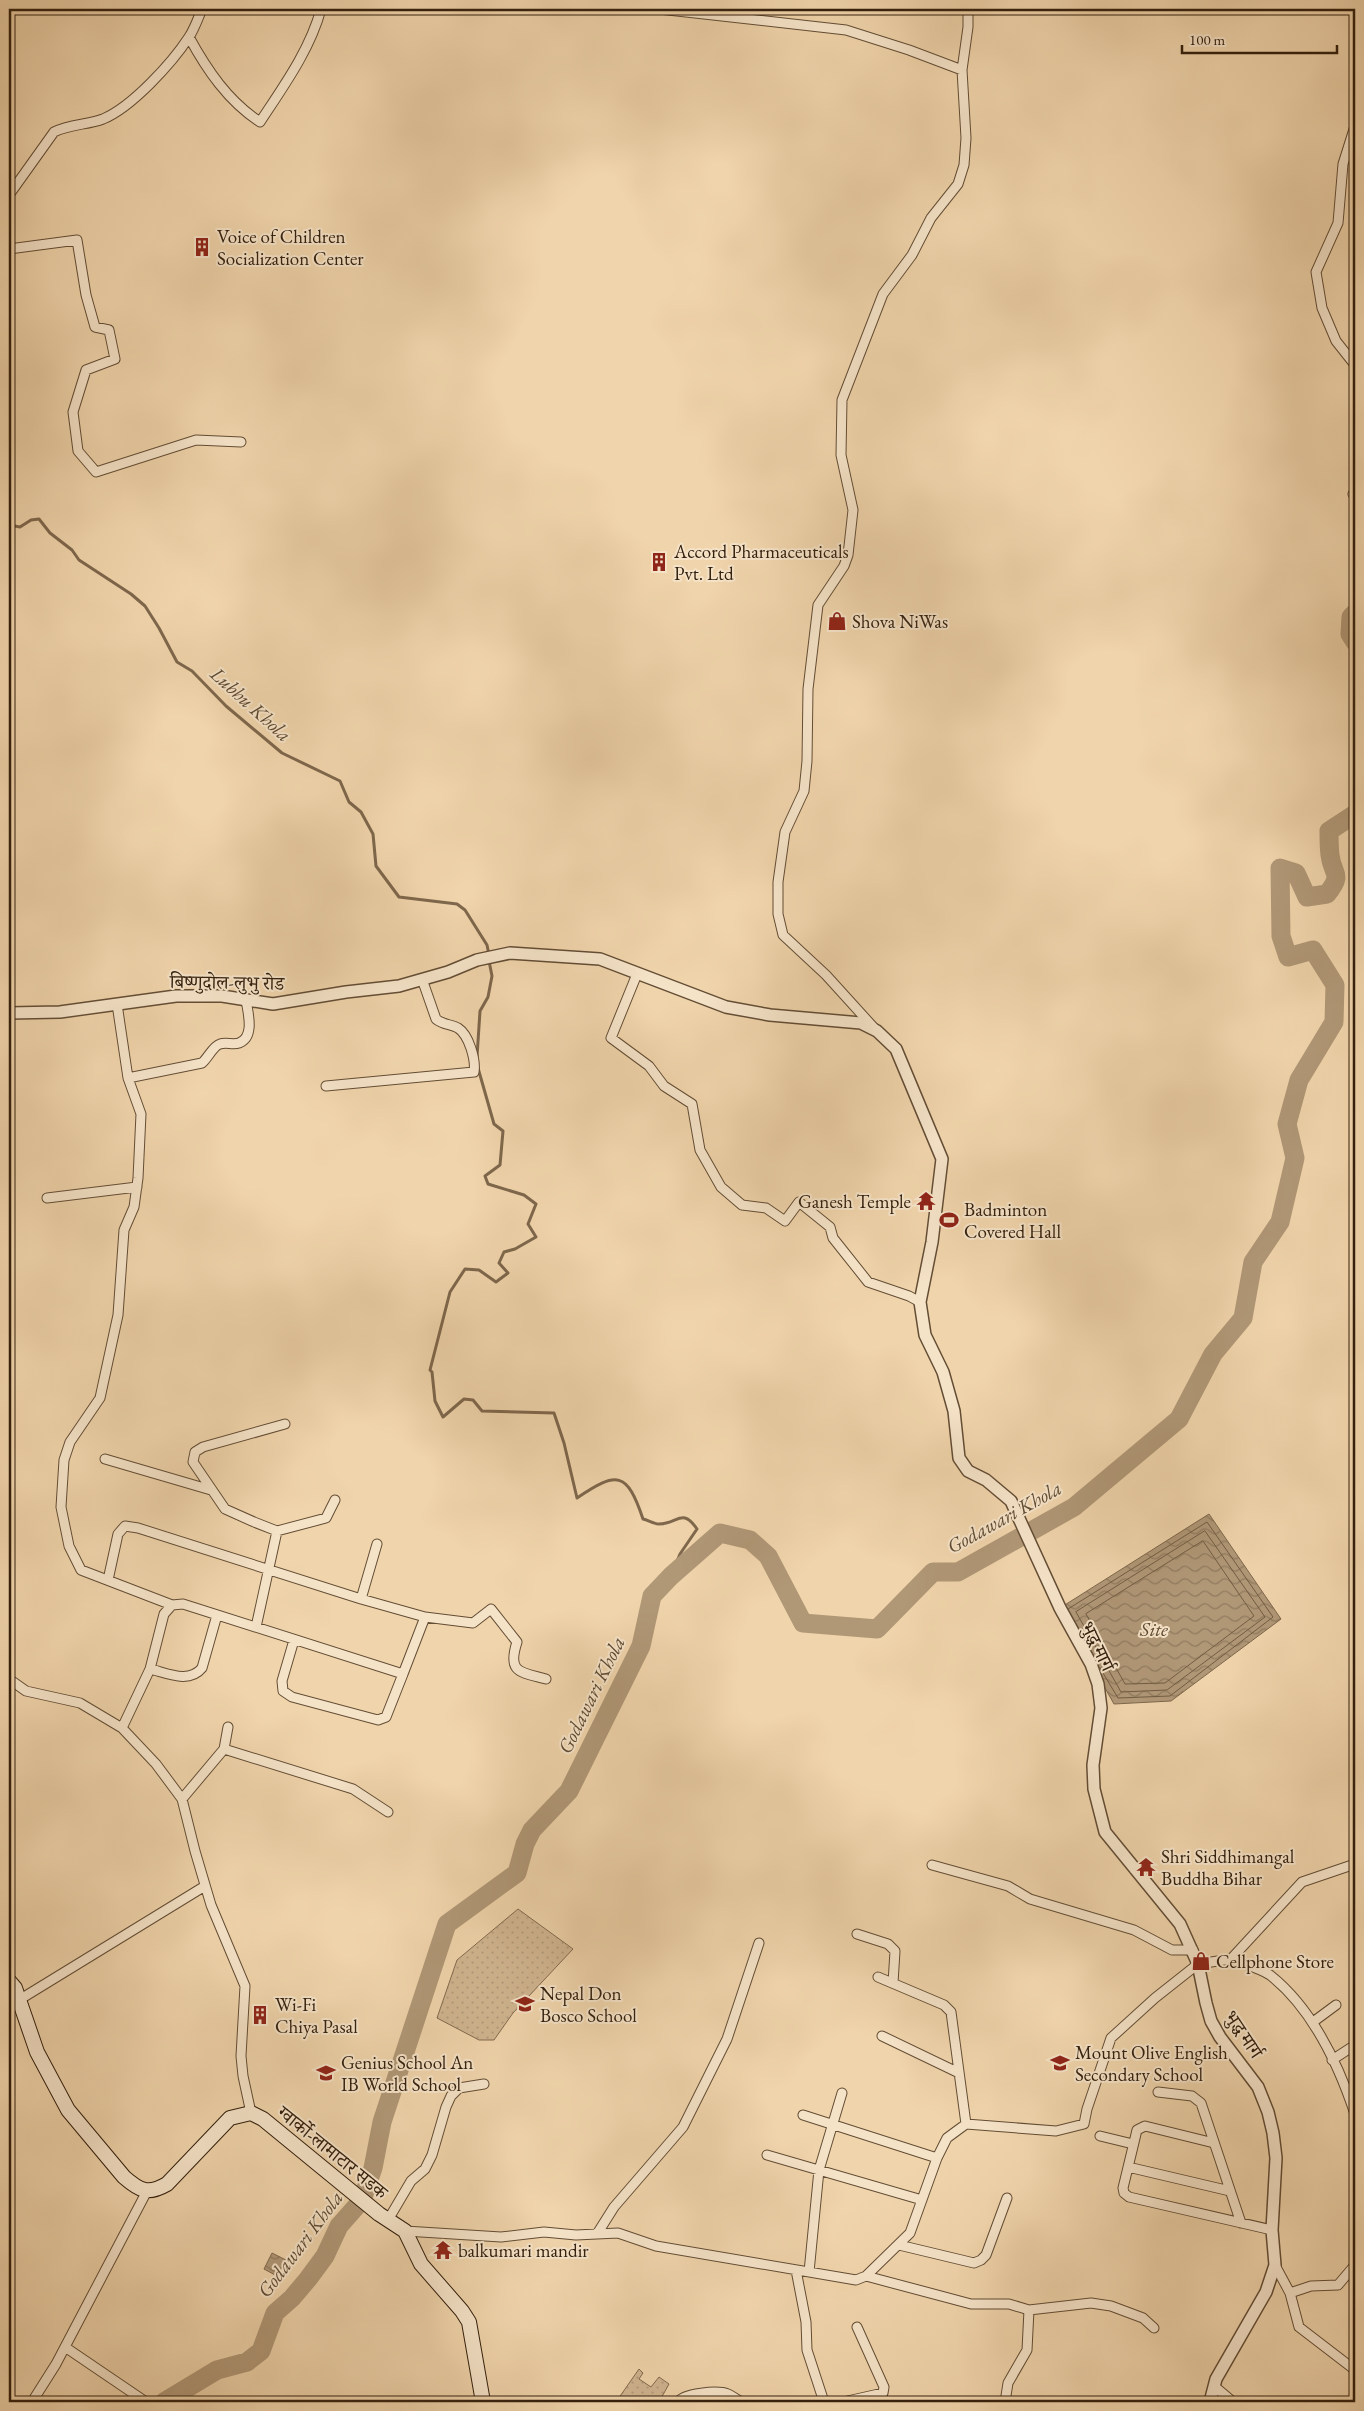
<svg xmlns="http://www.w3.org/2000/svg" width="1364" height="2411" viewBox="0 0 1364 2411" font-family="'EB Garamond','Noto Serif Devanagari',serif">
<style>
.park{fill:url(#park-dots);stroke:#826a4f}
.water{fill:url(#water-waves);stroke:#7e674c}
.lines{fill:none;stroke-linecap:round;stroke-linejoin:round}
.shore{stroke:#725c42;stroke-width:1}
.stream{stroke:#7e674c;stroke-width:3}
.river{stroke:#b09776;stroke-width:19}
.minor-casing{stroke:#634d35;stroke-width:11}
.tertiary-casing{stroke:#634d35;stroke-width:14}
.secondary-casing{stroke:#34200e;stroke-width:16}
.minor{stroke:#f5e3c8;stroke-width:9}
.tertiary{stroke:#f5e3c8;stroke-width:11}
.secondary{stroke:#f5e3c8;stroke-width:14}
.labels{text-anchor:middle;stroke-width:4;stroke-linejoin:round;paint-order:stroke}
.poi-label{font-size:19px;fill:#34200e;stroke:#f5e3c8;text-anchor:start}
.street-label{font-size:19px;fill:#34200e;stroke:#f5e3c8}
.water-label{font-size:20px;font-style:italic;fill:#5f4a32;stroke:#f5e3c8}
</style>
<defs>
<pattern id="park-dots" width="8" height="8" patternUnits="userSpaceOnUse" patternTransform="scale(1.25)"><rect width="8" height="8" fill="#d0b590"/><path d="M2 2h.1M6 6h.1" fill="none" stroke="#b39b7b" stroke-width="1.8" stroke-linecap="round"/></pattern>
<pattern id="water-waves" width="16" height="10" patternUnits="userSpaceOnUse" patternTransform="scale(1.25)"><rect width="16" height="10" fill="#b09776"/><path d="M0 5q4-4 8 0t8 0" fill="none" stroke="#907b5f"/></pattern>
</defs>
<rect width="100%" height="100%" fill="#f0d4ab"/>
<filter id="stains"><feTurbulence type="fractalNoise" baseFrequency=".004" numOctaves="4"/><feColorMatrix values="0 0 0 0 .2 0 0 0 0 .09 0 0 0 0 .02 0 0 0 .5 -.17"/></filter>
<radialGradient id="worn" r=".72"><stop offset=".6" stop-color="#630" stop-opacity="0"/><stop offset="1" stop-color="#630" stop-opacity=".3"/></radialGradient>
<path class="park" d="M518,1909L573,1949L513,2013L494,2040H479L437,2018L457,1960Z
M639,2369L643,2373L639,2379L651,2387L659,2377L669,2384L659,2402H616Z"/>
<path class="water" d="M1209,1514L1281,1619L1171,1701L1114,1704L1060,1608Z
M272,2253L286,2260L277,2276L264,2269Z"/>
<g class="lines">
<path class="shore" d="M1205,1531L1265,1617L1167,1690L1121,1692L1076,1612Z
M1203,1541L1254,1616L1165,1683L1125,1684L1086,1614Z
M1068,1609L1207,1522L1273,1617L1170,1696L1118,1698L1100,1668"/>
<path class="stream" d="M9,525L20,527L31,520L39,519L50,533L72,550L79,560L131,594L145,606L159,628L177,662L192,671L226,706L282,753L340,781L349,802L361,812L373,834L376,866L399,897L457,904L465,910L487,945L489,955
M477,1057L480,1011L488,997L492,976L489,961
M478,1068L494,1124L503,1131L500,1165L485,1176L488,1184L524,1195L536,1204L528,1224L536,1237L515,1249L504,1252L499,1263L508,1273L496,1282L479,1270L465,1269L450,1292L430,1370L432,1372L435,1401L443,1417L464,1399L473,1400L482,1411L554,1413L564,1443L577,1498C617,1471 627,1471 643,1519C648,1520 654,1524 659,1524C678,1524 682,1507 697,1529L680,1554L671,1576"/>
<path class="river" d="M1355,613L1351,617L1350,634L1355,642
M164,2402L217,2370L247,2362L261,2351L275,2313L292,2298L308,2279L325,2256L339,2226L362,2200L373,2168L382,2122L447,1924L517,1873L525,1844L532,1830L569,1791L641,1646L652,1596L671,1576L720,1533L750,1540L768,1556L803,1623L877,1629L933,1572H958L1074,1507L1179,1419L1213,1354L1243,1318L1253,1262L1280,1222L1295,1158L1287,1124L1299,1080L1334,1022L1335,985L1313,950L1288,957L1281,936L1280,868L1296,873L1307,897L1327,894C1344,873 1332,875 1330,855C1329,847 1329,839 1329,831L1355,814"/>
<g class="minor-casing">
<path id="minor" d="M659,9L846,30L909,50L962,70
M189,37C207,70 228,101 260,122C283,87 310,50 321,9
M1355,126L1343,164L1338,223L1316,272L1322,308L1336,341L1355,365
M9,195L54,132C70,124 87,125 103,119C132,107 172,63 189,37C195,28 198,18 202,9
M9,249L77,240L86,295L95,327L109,330L115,359L86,370L73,412L78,451L96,472L196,440L241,442
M1353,494L1355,495
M637,974L611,1038L649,1066L664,1086L692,1104L700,1150L721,1187L742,1205L766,1208L785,1221L799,1202L830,1227L833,1238L868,1282L909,1296L920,1302
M117,1004L128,1078L141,1114L138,1178L134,1207L124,1230L118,1315L100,1398L70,1442L64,1460L61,1507L69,1546L81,1570L172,1605
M875,1029L826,975L783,935L778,914V882L785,832L804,791L807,761L808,689L818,605L844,566L848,555L853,510L841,455L842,400L883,294L912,255L931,218L958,184L964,165L966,138L962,70L968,27V9
M128,1078L202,1063C208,1058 213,1046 220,1044C226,1042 233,1045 239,1043C255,1037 248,1013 246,1000
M326,1086L474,1072C476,1060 469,1035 458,1028C451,1024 443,1025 436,1019L422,979
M47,1198L137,1187
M285,1424L203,1447L195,1452L193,1462L225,1509L254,1522L277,1531L326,1518L335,1500
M105,1459L211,1490
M108,1580L118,1534L125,1526L138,1528L361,1599
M425,1617L473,1623L491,1609L517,1642C507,1673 520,1672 546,1679
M256,1627L277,1531
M294,1640L282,1681L283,1691L292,1697L378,1720L386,1717L403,1674
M150,1669C167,1673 189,1684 202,1668L217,1615
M9,1679L26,1691L80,1703L122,1728L156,1764L182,1799L195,1851L211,1905L245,1986L241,2056L243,2076L251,2113
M122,1728L150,1669L164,1614L172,1605L183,1604L403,1674L425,1617L361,1599L377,1544
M224,1749L353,1789L388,1812
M182,1799L224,1749L228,1727
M932,1865L1008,1886L1030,1899L1134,1930L1172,1950H1193
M857,1934L888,1944L895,1951L893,1983
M1231,1959C1243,1964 1259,1968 1270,1975C1313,2009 1338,2063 1355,2114
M878,1977L944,2005L951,2012L966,2124L1056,2131L1084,2124L1087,2109L1111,2038L1155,1998L1198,1964L1231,1959L1302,1882L1355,1864
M19,2000L205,1886
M1313,2022L1336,2005
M882,2036L959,2073
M1332,2060L1355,2045
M1158,2092L1192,2096L1201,2103L1241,2223
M803,2115L937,2158
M1100,2136L1133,2144
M1214,2143L1145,2126L1137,2130L1123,2188L1124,2193L1129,2197L1272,2230
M767,2155L922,2200
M1128,2167L1230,2191
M388,2220L411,2181L425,2169L432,2155L446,2107L451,2096L459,2088L484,2084
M405,2231L501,2237L544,2232L576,2235L618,2233L656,2246L856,2280L866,2276L910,2233L937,2158L947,2138L966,2124
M597,2234L614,2207L683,2127L727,2039L759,1943
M899,2245L974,2263L981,2260L986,2255L1007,2198
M1275,2265L1290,2293L1299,2327L1355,2370
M796,2270L806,2322L807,2350L824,2402
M809,2272L819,2170L842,2093
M866,2276L971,2304H1009L1029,2310L1091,2303L1111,2306L1143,2318L1154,2328
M1290,2293L1311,2286L1338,2285L1355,2265
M65,2347L146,2402
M1214,2386L1233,2402
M32,2402L56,2364L147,2191
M678,2402C683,2393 718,2390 728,2394C733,2396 737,2400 742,2402
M753,2402H758
M843,2402L883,2393L884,2387L857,2327
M1005,2402L1008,2383L1027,2350L1029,2310"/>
</g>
<g class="tertiary-casing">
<path id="tertiary" d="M9,1013L60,1012L176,996H222L273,1004L346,992L399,986L448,972L477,960L510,953L600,959L726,1007L770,1015L861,1023L877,1031L896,1049L942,1159L932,1242L920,1302L925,1335L943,1372L954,1411L959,1458L968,1471L986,1480L1011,1501L1060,1608L1091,1664L1098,1684L1101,1708L1093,1765L1094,1789L1105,1832L1180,1924L1198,1964L1206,2003L1211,2021L1220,2037L1258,2087L1268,2112L1273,2133L1276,2158L1272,2230L1275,2265L1266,2292L1216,2379L1210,2402"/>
</g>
<g class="secondary-casing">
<path id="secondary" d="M9,1981L15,1988L37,2052L68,2110L124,2177C140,2191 148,2195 167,2184L230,2118L251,2113L263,2119L379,2214L405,2231L421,2264L462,2311L469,2322L483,2402"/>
</g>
<use href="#minor" class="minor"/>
<use href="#tertiary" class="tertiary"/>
<use href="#secondary" class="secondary"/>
</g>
<defs>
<g id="building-bare" transform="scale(1.5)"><path d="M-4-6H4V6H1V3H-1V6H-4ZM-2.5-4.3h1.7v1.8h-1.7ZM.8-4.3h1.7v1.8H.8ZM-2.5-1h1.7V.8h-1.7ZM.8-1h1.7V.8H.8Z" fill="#8f2418" stroke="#f5e3c8" stroke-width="2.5" paint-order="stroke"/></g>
<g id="shop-bare" transform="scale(1.5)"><path d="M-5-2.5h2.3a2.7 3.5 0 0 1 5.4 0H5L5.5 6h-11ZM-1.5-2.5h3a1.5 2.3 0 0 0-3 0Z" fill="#8f2418" stroke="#f5e3c8" stroke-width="2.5" paint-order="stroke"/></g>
<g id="temple-bare" transform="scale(1.5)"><path d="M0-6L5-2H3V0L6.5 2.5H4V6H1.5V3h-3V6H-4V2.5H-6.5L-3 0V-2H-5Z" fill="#8f2418" stroke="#f5e3c8" stroke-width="2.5" paint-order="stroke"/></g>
<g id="stadium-bare" transform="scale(1.5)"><path d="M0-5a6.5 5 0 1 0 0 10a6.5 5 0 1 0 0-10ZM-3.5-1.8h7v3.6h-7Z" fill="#8f2418" stroke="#f5e3c8" stroke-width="2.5" paint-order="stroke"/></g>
<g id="school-bare" transform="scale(1.5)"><path d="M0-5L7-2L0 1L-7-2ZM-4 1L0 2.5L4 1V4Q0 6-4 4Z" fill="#8f2418" stroke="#f5e3c8" stroke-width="2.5" paint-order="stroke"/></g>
</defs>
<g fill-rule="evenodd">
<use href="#building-bare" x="202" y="247"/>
<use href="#building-bare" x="659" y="562"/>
<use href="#shop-bare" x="837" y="621"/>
<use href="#temple-bare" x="926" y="1201"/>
<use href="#stadium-bare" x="949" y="1220"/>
<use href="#temple-bare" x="1146" y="1867"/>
<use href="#shop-bare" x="1201" y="1961"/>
<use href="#school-bare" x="525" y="2004"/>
<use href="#building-bare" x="260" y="2015"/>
<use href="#school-bare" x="1060" y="2063"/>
<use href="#school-bare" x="326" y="2073"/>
<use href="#temple-bare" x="443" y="2250"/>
</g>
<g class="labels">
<g class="poi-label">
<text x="217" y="243">Voice of Children<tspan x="217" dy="22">Socialization Center</tspan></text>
<text x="674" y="558">Accord Pharmaceuticals<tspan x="674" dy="22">Pvt. Ltd</tspan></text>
<text x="852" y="628">Shova NiWas</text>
<text x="911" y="1208" text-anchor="end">Ganesh Temple</text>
<text x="964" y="1216">Badminton<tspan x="964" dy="22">Covered Hall</tspan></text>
<text x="1161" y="1863">Shri Siddhimangal<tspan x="1161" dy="22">Buddha Bihar</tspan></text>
<text x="1216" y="1968">Cellphone Store</text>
<text x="540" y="2000">Nepal Don<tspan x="540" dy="22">Bosco School</tspan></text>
<text x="275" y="2011">Wi-Fi<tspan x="275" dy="22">Chiya Pasal</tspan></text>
<text x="1075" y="2059">Mount Olive English<tspan x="1075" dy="22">Secondary School</tspan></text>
<text x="341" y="2069">Genius School An<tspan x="341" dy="22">IB World School</tspan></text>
<text x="458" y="2257">balkumari mandir</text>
</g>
<g class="street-label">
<text transform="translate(227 982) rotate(1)" y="7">बिष्णुदोल-लुभु रोड</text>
<text transform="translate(1098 1646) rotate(64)" y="7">भुद्ध मार्ग</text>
<text transform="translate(1244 2034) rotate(56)" y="7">भुद्ध मार्ग</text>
<text transform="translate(333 2152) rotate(39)" y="7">ग्वार्को-लामाटार सडक</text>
</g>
<g class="water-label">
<text transform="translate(251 704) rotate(42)" y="7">Lubhu Khola</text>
<text transform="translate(1004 1517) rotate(-29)" y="7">Godawari Khola</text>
<text x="1154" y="1636">Site</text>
<text transform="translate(591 1695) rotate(-64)" y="7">Godawari Khola</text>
<text transform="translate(300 2244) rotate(-53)" y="7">Godawari Khola</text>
</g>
</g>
<rect width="1364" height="2411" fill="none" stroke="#f0d4ab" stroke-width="30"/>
<rect x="10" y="10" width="1344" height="2391" fill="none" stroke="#34200e" stroke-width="2.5"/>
<rect x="15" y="15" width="1334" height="2381" fill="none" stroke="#34200e"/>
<path d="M1182 45v8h155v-8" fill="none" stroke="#34200e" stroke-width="2.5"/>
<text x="1189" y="45" font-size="15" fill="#34200e" stroke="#f5e3c8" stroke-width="4" paint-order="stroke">100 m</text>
<rect width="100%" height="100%" filter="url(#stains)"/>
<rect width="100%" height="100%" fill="url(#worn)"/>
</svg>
